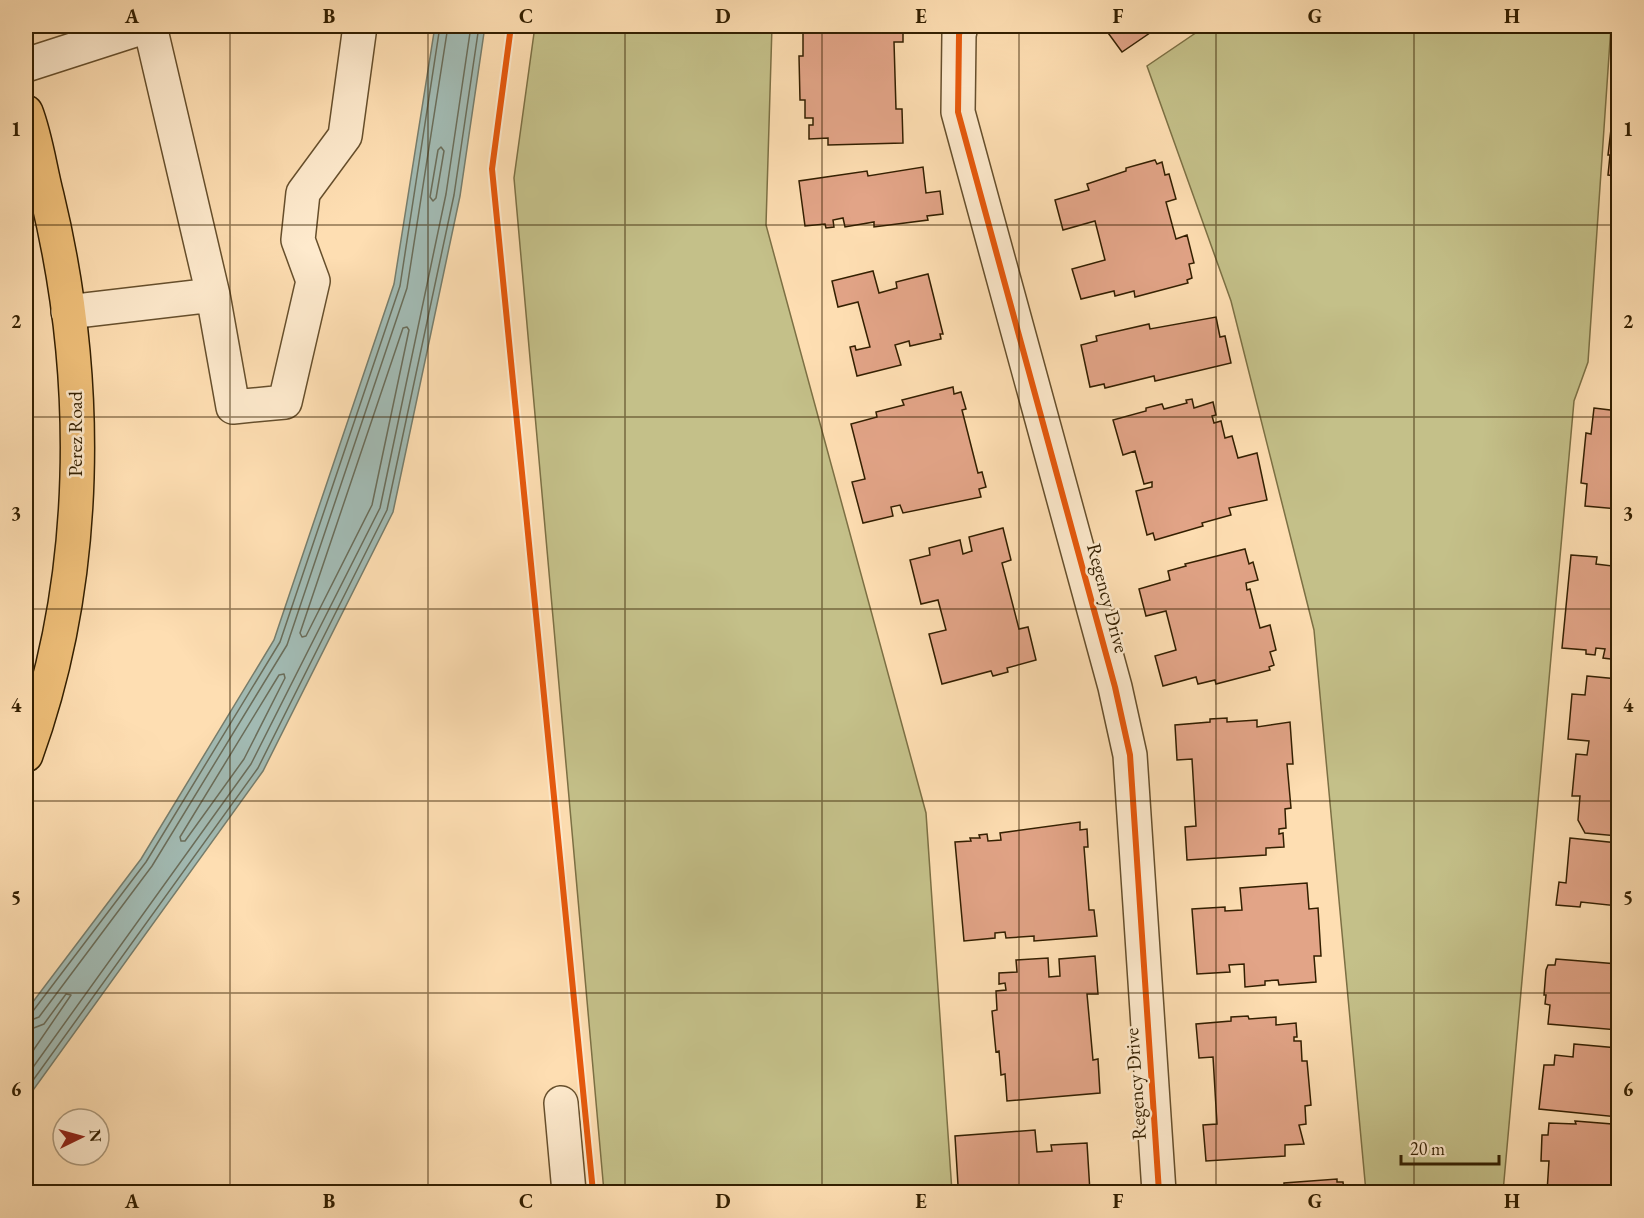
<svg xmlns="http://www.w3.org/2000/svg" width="1644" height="1218" viewBox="0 0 1644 1218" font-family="'EB Garamond',serif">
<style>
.green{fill:#c4c089;stroke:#7c7044;stroke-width:1.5}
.water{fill:#a2bbb4;stroke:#767d6c;stroke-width:1.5}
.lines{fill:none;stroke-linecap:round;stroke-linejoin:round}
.shore{stroke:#6a6d5a;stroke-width:1.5}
.building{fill:#e2a487;stroke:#331f00;stroke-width:1.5}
.minor-casing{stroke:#664f2c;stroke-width:36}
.major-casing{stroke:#331f00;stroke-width:36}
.minor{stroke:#feeacd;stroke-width:33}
.major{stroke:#efbf79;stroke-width:33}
.cycleway-casing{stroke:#feeacd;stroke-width:10}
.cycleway{stroke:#e8590c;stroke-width:6}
.grid{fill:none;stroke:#331f00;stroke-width:1.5;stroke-opacity:0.55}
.labels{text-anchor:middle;stroke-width:5;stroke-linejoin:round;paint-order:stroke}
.street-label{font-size:20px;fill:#331f00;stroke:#feeacd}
.neatline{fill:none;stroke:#331f00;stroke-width:2}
.grid-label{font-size:20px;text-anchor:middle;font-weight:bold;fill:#331f00}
</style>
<rect width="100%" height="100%" fill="#fedeb2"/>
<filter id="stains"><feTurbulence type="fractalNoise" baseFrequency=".00333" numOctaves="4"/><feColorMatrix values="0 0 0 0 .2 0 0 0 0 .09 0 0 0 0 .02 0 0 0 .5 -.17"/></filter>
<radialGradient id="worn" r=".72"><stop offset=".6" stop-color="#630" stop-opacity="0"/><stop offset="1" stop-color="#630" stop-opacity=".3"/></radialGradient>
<path class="green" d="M535,26H772L766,225L926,813L952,1192H604L514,178Z
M1206,26H1611L1588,362L1574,401L1503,1192H1366L1314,630L1231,301L1147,66Z"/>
<path class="water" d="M435,26H485L460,196L393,512L263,771L26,1100V1011L141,859L274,640L394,284Z"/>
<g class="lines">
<path class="shore" d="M441,147L444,151L436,198L433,201L430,197L438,150Z
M407,327L409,330L372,505L306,636L302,637L300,633L403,328Z
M284,674L285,678L244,759L185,841H181L180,837L279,675Z
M26,1014L33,1011L146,862L280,642L400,286L440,26
M26,1022L39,1017L152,866L287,645L407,288L448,26
M26,1031L44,1024L66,994L71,995L26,1061
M26,1077L251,764L380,508L446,194L471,26
M26,1090L258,768L387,510L454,195L479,26"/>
</g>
<path class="building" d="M803,26H903V42H894L896,109H902L903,143L828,145V138L809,139V125H813V118H805V100H800L799,56H803Z
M1103,26H1160L1122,52Z
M1616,86H1618V176L1608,175L1610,155H1608Z
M1155,160L1157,164L1162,162L1165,175L1169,174L1176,199L1166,202L1176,239L1187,235L1194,263L1189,264L1192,278L1187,280L1188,283L1135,297L1134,291L1115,296L1114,291L1081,299L1072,269L1105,260L1095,221L1063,230L1055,200L1089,190L1087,184L1126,171V168Z
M923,167L926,193L940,191L943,214L927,216L928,220L874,227V222L845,227L843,218L833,220L834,227L826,228L825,224L805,226L799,181L867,171L868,176Z
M873,271L879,293L897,288L896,282L928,274L943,334H940L941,339L910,346L909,341L895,345L901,365L857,376L850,347L855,346L856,350L870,347L858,302L838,307L832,281Z
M1618,305V332H1615Z
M1216,317L1220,337L1225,336L1231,363L1155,381L1154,376L1105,388L1104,384L1090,387L1081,345L1097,341L1096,336L1149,324L1150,329Z
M953,387L954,394L961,392L966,409L962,410L978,473L982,472L986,487L979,489L981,497L903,513L900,505L891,507L893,516L863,523L852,482L865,479L851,424L877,417L876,412L904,405L902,400Z
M1192,399L1194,408L1213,402L1216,415L1212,416L1214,423L1221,421L1225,438L1232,436L1238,458L1257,453L1267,500L1229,508L1231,515L1202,523L1203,526L1155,540L1153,533L1147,535L1136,491L1152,487V482L1144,484L1135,451L1123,455L1113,420L1146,411V408L1162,404L1164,409L1187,403L1186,400Z
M1594,408L1618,411V509L1585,506L1587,484L1581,483L1586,433L1591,434Z
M1003,528L1011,560L1002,563L1019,629L1028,627L1036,660L1007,668L1008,672L993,676L991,671L942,684L929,634L946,630L938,600L921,604L910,560L930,555L929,548L960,540L963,554L972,551L969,537Z
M1245,549L1249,564L1253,562L1258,580L1246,583L1247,590L1250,589L1260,628L1270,625L1276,650L1270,652L1274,665L1269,667L1270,670L1216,684L1215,680L1198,684L1196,677L1163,686L1155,656L1176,650L1166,611L1146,616L1139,589L1170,580L1168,571L1186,566L1185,564Z
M1571,555L1597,557L1596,564L1612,566V556L1618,557V660L1603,658L1605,649L1596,648L1595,655L1586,654V650L1562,648Z
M1587,676L1618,679V836L1585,833L1578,820L1580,796H1572L1576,754L1587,755L1589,741L1568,739L1572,694L1585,695Z
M1227,718V722L1257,720V727L1290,722L1293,764H1287L1291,808L1285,809L1286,828L1279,829V834L1283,833L1284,847L1266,848V855L1187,860L1185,827L1196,826L1192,759L1177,760L1175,725L1210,722V719Z
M1080,822V830L1087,829L1088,847H1084L1089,910H1094L1097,936L1034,941V936L1006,938L1005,932L995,933V938L964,941L955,842L971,841L970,838H980L979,835L987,834L988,841L1001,840L1000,833Z
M1570,838L1618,843V906L1581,902L1580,907L1556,905L1559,882L1566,883Z
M1307,883L1309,909L1318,908L1321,956H1314L1316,982L1279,985L1278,980L1265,981V985L1245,987L1244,964L1229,965L1230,972L1197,974L1192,909L1225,907V911L1242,910L1240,888Z
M1095,956L1098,994H1087L1093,1060L1098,1059L1100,1093L1007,1101L1005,1074L1001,1075L999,1051L996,1052L992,1011L997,1010L996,991L1006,990L1005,983L999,984V973L1017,972L1016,960L1048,958L1049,977L1060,976L1059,959Z
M1556,959L1618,964V1030L1548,1024L1550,1005L1545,1004L1546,995H1544L1546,970L1548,965H1555Z
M1248,1016L1249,1019L1276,1017V1025L1296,1023L1297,1037H1294V1041H1301L1302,1061H1307L1311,1105L1305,1106L1306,1124L1299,1125L1304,1144L1285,1145V1156L1206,1161L1203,1125L1217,1124L1213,1057L1199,1058L1196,1024L1231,1021V1017Z
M1574,1044L1618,1048V1117L1539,1109L1544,1065H1554L1555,1055L1573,1057Z
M1575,1121L1612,1124L1611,1140L1616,1141L1615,1160H1618V1191L1577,1186L1576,1192H1547L1549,1161H1541L1542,1135H1548L1549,1123L1576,1124Z
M1035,1130L1037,1152L1052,1151L1051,1145L1087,1143L1090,1192H963V1185H958L955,1136Z
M1337,1179V1182H1343L1344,1192H1266V1190L1284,1189V1183Z"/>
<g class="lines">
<g class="minor-casing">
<path id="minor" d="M961,26L959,35L958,112L1115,687L1130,755L1159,1192
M26,65L147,26
M213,295L233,407L285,402L313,281L298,240L303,193L345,136L360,26
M68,312L213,295L150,26
M561,1103L569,1192"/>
</g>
<g class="major-casing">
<path id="major" d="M26,112C36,138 40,169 47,196C91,378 90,578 26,755"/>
</g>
<use href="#minor" class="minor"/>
<use href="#major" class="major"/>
<g class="cycleway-casing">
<path id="cycleway" d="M511,26L492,169L593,1192
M961,26L959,35L958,112L1115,687L1130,755L1159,1192"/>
</g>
<use href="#cycleway" class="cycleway"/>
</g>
<path class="grid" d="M230,26V1192M428,26V1192M625,26V1192M822,26V1192M1019,26V1192M1216,26V1192M1414,26V1192M26,225H1618M26,417H1618M26,609H1618M26,801H1618M26,993H1618"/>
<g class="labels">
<g class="street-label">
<text transform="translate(75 434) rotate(-90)" y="7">Perez Road</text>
<text transform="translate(1108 598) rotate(75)" y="7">Regency Drive</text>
<text transform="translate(1135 1084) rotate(-94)" y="7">Regency Drive</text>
</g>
</g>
<rect width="1644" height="1218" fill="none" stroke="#fedeb2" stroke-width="66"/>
<g transform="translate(81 1137) rotate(85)"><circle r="28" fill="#feeacd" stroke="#ad997b" stroke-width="1.5"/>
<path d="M0-4.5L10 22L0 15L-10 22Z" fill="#8f2418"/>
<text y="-9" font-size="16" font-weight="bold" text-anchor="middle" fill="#331f00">N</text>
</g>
<path d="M1401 1155v9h98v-9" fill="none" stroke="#331f00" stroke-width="3"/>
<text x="1410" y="1155" font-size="18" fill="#331f00" stroke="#feeacd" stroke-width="4.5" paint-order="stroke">20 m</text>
<rect x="33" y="33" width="1578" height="1152" class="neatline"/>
<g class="grid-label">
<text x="132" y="23">A</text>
<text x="329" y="23">B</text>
<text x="526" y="23">C</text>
<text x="723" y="23">D</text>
<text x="921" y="23">E</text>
<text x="1118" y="23">F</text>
<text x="1315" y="23">G</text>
<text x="1512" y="23">H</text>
<text x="16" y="136">1</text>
<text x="1628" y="136">1</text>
<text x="16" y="328">2</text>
<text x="1628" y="328">2</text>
<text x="16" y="520">3</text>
<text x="1628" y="520">3</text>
<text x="16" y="712">4</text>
<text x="1628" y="712">4</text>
<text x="16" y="904">5</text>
<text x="1628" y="904">5</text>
<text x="16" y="1096">6</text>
<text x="1628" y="1096">6</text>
<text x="132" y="1208">A</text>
<text x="329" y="1208">B</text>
<text x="526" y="1208">C</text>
<text x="723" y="1208">D</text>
<text x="921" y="1208">E</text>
<text x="1118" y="1208">F</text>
<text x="1315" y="1208">G</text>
<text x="1512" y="1208">H</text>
</g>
<rect width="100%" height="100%" filter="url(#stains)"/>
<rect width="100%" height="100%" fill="url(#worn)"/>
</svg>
